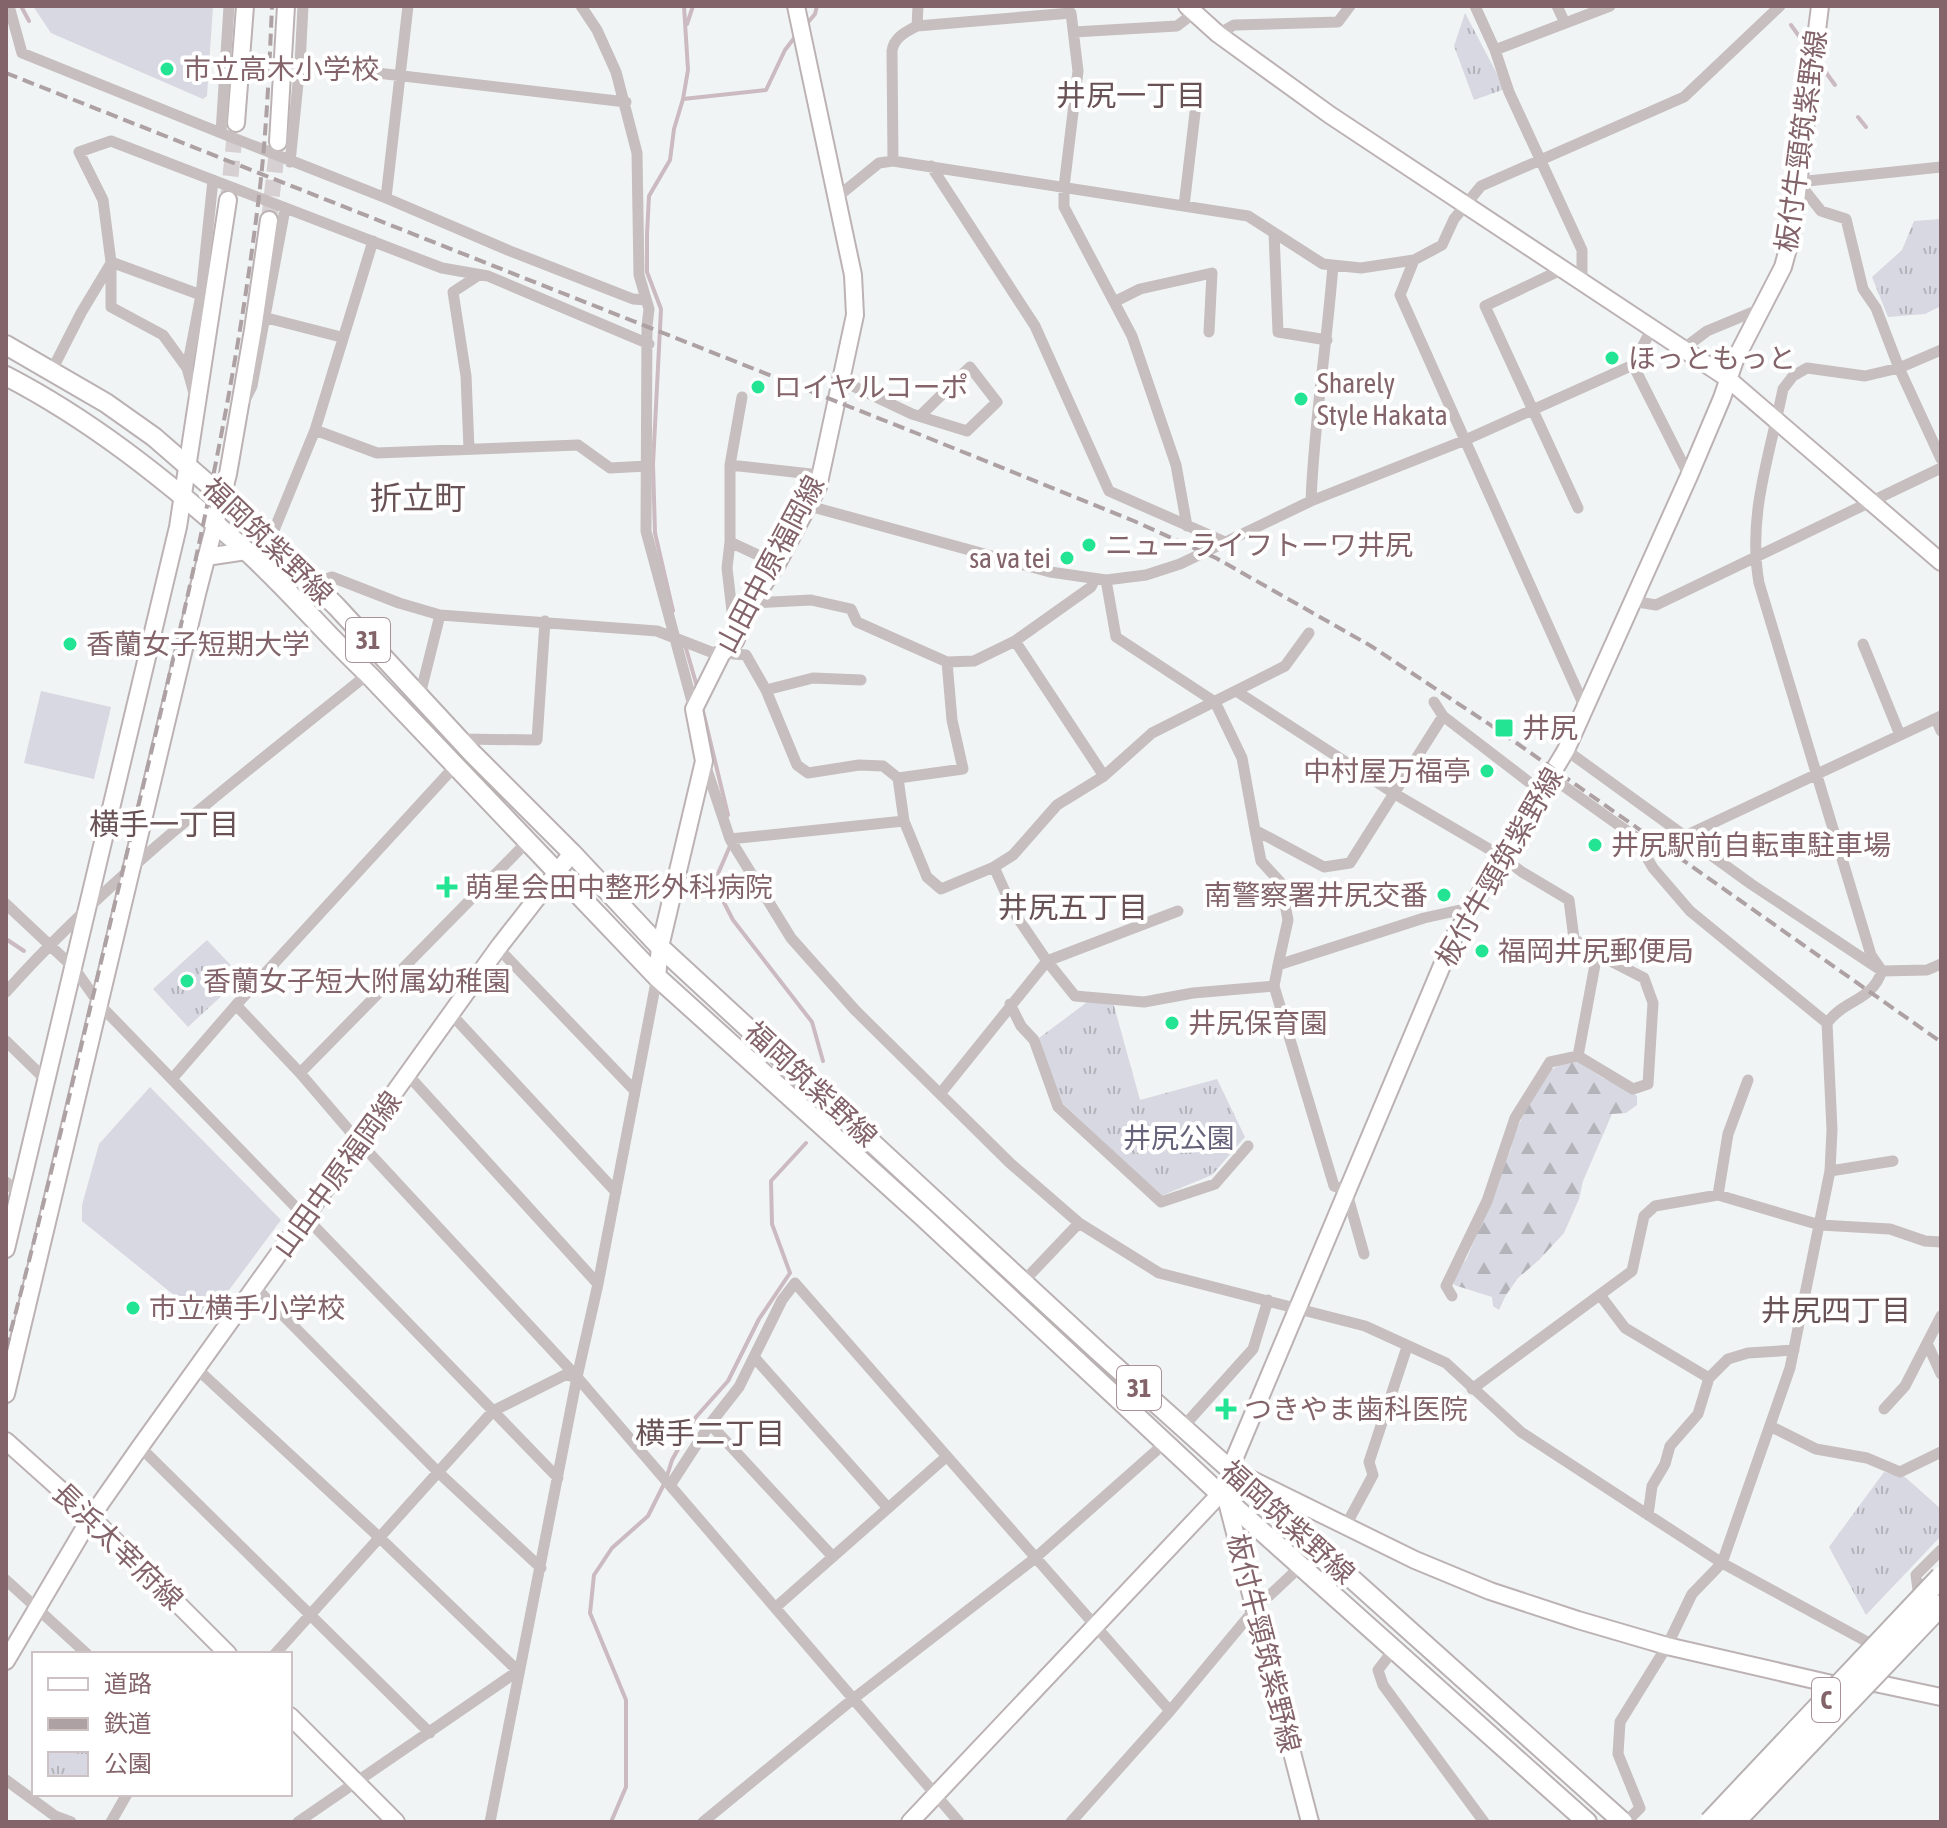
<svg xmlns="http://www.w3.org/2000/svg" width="1947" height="1828" viewBox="0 0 1947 1828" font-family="'Asap Condensed','Noto Sans JP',sans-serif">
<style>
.forest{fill:url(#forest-firs)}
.park{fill:url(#park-tufts)}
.pitch{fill:#d7d8e1}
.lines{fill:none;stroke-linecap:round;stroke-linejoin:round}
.stream{stroke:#cbbac0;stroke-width:4}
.secondary-tunnel{stroke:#d6d0d2;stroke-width:16;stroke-dasharray:16 8;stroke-linecap:butt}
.secondary-casing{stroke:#bcb2b4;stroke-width:20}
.primary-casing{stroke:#bab1b3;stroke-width:22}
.street{stroke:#c6bebf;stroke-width:11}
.secondary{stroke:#fff;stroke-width:16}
.primary{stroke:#fff;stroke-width:18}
.rail{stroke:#ada1a3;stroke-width:4;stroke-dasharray:12 6;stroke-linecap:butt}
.highway-bridge-casing{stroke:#b8b1b2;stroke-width:24;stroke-linecap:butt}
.highway-bridge{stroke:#fff;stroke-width:20}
.poi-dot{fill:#22e493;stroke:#fff;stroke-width:3}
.labels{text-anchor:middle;stroke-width:8;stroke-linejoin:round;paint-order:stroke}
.shield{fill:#fff;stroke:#a89297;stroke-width:2}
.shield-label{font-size:26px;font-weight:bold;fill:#83646a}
.poi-label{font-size:28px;fill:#83646a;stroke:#fff;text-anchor:start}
.street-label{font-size:28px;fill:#83646a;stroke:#fff}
.park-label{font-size:28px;fill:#66637a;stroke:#fff}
.neighbourhood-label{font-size:30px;fill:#685256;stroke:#fff}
.quarter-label{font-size:32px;fill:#685256;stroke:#fff}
</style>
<defs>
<pattern id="forest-firs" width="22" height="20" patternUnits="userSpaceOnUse" patternTransform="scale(2)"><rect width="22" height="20" fill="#d7d8e1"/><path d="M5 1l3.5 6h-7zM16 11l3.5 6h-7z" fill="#b4b3ba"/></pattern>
<pattern id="park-tufts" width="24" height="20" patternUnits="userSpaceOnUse" patternTransform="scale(2)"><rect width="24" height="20" fill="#d7d8e1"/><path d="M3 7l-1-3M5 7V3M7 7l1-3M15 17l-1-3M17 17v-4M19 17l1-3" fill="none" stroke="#b4b3ba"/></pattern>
</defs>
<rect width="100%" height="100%" fill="#f1f4f5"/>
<path class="forest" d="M1578,1062L1603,1078L1625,1087L1637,1096V1105L1626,1113L1612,1114L1583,1181L1579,1199L1564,1233L1539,1260L1518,1278L1506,1295L1499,1310L1493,1306L1492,1297L1454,1285L1453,1278L1467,1258L1511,1149C1513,1132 1536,1087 1548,1073C1556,1064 1568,1064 1578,1062Z"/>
<path class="park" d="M1465,13L1505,89L1474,100L1454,46Z
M1941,219V306L1925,314L1888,317L1872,277L1902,250L1914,221Z
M207,940L242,977L188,1027L153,989Z
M1090,1000L1113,1002L1140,1100L1217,1079L1245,1137L1212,1175L1161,1196L1060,1101L1039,1038Z
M1884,1472L1905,1477L1941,1509V1536L1866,1615L1829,1547Z"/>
<path class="pitch" d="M33,6H213L207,96L203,99L51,33Z
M41,691L111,707L94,779L24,763Z
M150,1087L281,1220L206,1321L82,1221V1205L99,1144Z"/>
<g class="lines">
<path class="stream" d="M21,6L29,21
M687,24L693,6
M1791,25L1806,46
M804,27L815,14L817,6
M1822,67L1835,85
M683,99L766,90L785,50L798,33
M1858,117L1866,127
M673,611L655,533L653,464L661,309L647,272V234L649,196L670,160L674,129L683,99L688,70L684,6
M685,645L698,690
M702,707L728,815
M730,846L717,876L719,893L733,920L812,1022L823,1061
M6,939L24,951
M667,1476L672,1460L696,1417L728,1381L759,1319L790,1273L772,1224L771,1181L806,1143
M611,1822L626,1787V1700L590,1613L594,1575L612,1548L648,1516L664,1484"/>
<path class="secondary-tunnel" d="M228,200L236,123
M269,220L278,142"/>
<g class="secondary-casing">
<path id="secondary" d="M1187,6L1218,34L1330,115L1727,378L1941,562
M236,123L245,6
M278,142L286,6
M206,557L246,551
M657,977L660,947L704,761L694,709L722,653L735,641L751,603L777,564L818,487L855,315L853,275L796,6
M6,1249L178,527L228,200
M6,1394L197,594L228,474L253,330L269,220
M6,1441L91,1517L228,1654
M1242,1475L1415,1560L1490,1591L1578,1620L1667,1646L1836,1685L1875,1683L1941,1697
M6,1661L91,1517L140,1447L498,948L572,853
M290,1716L396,1822
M910,1822L1220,1494L1223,1485
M1310,1822L1226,1498L1230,1469L1454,937L1566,750L1689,476L1722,398L1735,360L1783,267L1792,234L1820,6"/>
</g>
<g class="primary-casing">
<path id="primary" d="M6,345L106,403L154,437L246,517L336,606L472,753L572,853L660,947L1099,1352L1623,1822
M6,376C91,420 163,478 234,540C282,581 322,631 368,674L657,977L922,1216L1220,1494L1587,1822"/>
</g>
<path class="street" d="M9,6L22,53L221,133L229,6
M408,6L386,198L510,251L633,299L646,300
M581,6L597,30L616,72L637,153L639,275L649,309L647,326L646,531L694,709
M1475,6L1495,50L1509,92L1582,250V282
M1557,6L1565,23
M917,26L1071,13L1078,71L1064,187V207L1132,336L1176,465L1187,526
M1074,32L1177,26L1194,13
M1218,34L1234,25L1338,22L1350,6
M1495,50L1610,6
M300,64L626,102
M221,133L386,198
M893,161L1248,216L1323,264L1361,268L1414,260L1442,245L1454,219L1481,186L1684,97L1780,6
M290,162L300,64L303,6
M931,166L1035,326L1109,491L1225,542
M1941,167L1798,182L1821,211L1846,219L1863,289L1876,308L1899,368L1941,459
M836,198L879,163L893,161L892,51C894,37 906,32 917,26L918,6
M1184,206L1195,113
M1274,233L1278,332L1327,340
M1414,260L1400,295L1585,708
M111,262V307L163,335L187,368
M1563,269L1485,306L1578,508
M201,295L111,262L103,200L79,152L111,141L442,268L488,276L649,344
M1114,302L1140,289L1212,273L1209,332
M263,317L341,337
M1683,349L1707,331L1760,309
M1633,365L1689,476
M52,370L81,313L111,263
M840,380L912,414L967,431L997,402L970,367L920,416
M195,397L187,368L201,295L213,180
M742,397L730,465V542L777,564
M245,400L252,386L285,209
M315,430L377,453L578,445L610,468L647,466
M469,449L466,376L453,292L479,275
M730,465L820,475
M1311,501C1314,422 1327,344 1333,265
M809,506L1050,572L1106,580L1146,575L1180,564L1311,501L1463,441L1633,365L1652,328
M270,540L315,430L373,241
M730,542L727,568L735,637
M1106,580L1116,637L1215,702L1242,758L1255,830L1324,867L1350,863L1443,716
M288,594L332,577L399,603L440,615L657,631L711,652L746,655L766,690L797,765L808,773L859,765L883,766L898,778L904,821L927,877L941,889L994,867L1013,855L1057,805L1104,776L1152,733L1285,666L1309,633
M1632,601L1656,605L1941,468
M751,603L811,600L851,609L857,622L947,662L974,661L1015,641L1091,587L1095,579
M1015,641L1104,776
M1863,644L1900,735
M766,690L813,678L861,680
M1236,691L1395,794L1501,856L1522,872L1569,900L1574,939L1597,954L1644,978L1653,1003L1648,1084L1633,1089L1578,1056
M420,695L440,615
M1434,702L1443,716L1542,792
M1936,719L1941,731
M460,739L537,740L545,621
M1566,750L1751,884L1882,971L1927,970L1941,964
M705,764L730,839L791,938L855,1010L1010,1163L1079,1223L1159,1273L1365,1326L1446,1363L1521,1432L1722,1563L1873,1645
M455,766L236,1005L300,1073L360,1143L577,1377L490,1822
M1551,777L1634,836L1653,868L1690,911L1827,1023
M898,778L963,769L952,720L947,662
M1255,830L1261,861L1281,883L1288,920L1278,965
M1685,836L1941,716
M730,839L904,821
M994,867L1015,914L1047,961L1075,996L1144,1002L1193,993L1274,986
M6,904L74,968L100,1005L558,1478
M498,948L635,1091
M6,992C113,872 243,775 368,674
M1010,1004L1021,1026L1034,1040L1058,1107L1161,1202L1215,1184L1248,1146
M452,1015L616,1192
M6,1041L47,1081
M300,1073L528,841
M408,1075L598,1284
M172,1079L236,1005
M940,1094L1047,961L1178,911
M1830,1171L1893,1161
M6,1182L20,1195
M1718,1195L1728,1134L1748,1080
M1364,1254L1346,1190L1334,1186L1274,986L1278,965L1424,918L1469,908
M1023,1282L1079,1223
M255,1287L438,1472L541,1568
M1600,1295L1625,1328L1709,1378
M1452,1296L1446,1286L1487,1201L1515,1118L1550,1062L1578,1056L1597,954
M1927,1343L1941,1374
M754,1357L888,1508
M196,1368L380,1538L518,1671L298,1822
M577,1377L598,1284L657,977
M1472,1389L1632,1271L1644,1216L1655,1206L1718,1195L1820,1225L1890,1229L1925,1241L1941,1242
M1884,1409L1905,1386L1941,1316
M710,1424L833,1557
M1770,1426L1816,1449L1867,1458L1900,1472L1941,1452
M1183,1427L1253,1349L1268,1300
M140,1447L430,1733
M671,1484L710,1424L739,1387L782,1300L795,1283L1170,1711
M1648,1515L1652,1486L1665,1464L1670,1446L1698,1414L1709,1378L1728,1359L1748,1353L1794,1350
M1345,1527L1373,1475L1369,1462L1407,1347
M6,1580L87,1654
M1919,1597L1916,1575L1941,1550
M776,1607L946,1457
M1394,1649L1378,1670L1383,1685L1484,1822
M275,1654L493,1411L565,1375L577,1377L959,1822
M6,1780L55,1816L71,1822
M111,1822L127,1794
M703,1822L853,1699L1034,1559L1166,1442
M1071,1822L1170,1711L1254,1610L1302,1565
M1626,1822L1640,1808L1618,1754L1620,1722L1667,1646L1692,1594L1722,1563L1790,1368L1830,1171L1832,1130L1827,1023C1846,998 1871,1002 1882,971L1871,955L1759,583C1747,516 1770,454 1783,389L1793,376L1807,368L1865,376L1899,368L1941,350"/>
<use href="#secondary" class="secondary"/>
<use href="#primary" class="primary"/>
<path class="rail" d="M6,73L916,433L1134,521L1216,558L1371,646L1501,732L1941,1042
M6,1349C50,1185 87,1019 127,853C178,641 230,429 257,212C266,144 269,75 272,6"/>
<g class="highway-bridge-casing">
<path id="highway-bridge" d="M1710,1822L1941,1577
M1734,1822L1941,1605"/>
</g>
<use href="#highway-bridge" class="highway-bridge"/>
</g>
<g class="poi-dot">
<circle cx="167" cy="69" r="8"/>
<circle cx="1612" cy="358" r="8"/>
<circle cx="758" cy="387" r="8"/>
<circle cx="1301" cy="399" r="8"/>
<circle cx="1089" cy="545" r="8"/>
<circle cx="1067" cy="558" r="8"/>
<circle cx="70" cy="644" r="8"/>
<rect x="1494" y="718" width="20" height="20" rx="4"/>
<circle cx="1487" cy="771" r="8"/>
<circle cx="1595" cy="845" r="8"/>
<path d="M443 875h8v8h8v8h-8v8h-8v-8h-8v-8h8z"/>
<circle cx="1444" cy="895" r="8"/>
<circle cx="1482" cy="951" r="8"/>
<circle cx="187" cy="981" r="8"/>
<circle cx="1172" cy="1023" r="8"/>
<circle cx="133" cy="1308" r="8"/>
<path d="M1222 1397h8v8h8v8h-8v8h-8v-8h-8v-8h8z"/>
</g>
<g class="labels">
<g class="shield">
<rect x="346" y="618" width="44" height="44" rx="6"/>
<rect x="1117" y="1366" width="44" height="44" rx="6"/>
<rect x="1812" y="1678" width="28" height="44" rx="6"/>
</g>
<g class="shield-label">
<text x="368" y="649">31</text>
<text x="1139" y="1397">31</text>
<text x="1826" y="1709">C</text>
</g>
<g class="poi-label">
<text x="183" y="79">市立高木小学校</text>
<text x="1628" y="368">ほっともっと</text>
<text x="1317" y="393">Sharely<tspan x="1317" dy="32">Style Hakata</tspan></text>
<text x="774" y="397">ロイヤルコーポ</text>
<text x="1105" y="555">ニューライフトーワ井尻</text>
<text x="1051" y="568" text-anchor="end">sa va tei</text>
<text x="86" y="654">香蘭女子短期大学</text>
<text x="1522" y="738">井尻</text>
<text x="1471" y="781" text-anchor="end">中村屋万福亭</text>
<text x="1611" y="855">井尻駅前自転車駐車場</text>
<text x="465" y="897">萌星会田中整形外科病院</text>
<text x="1428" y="905" text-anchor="end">南警察署井尻交番</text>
<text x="1498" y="961">福岡井尻郵便局</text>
<text x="203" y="991">香蘭女子短大附属幼稚園</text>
<text x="1188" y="1033">井尻保育園</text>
<text x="149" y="1318">市立横手小学校</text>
<text x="1244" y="1419">つきやま歯科医院</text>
</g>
<g class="street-label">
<text transform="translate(1801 141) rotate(-82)" y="10">板付牛頸筑紫野線</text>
<text transform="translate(268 541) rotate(44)" y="10">福岡筑紫野線</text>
<text transform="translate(770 564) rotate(-62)" y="10">山田中原福岡線</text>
<text transform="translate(1499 867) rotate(-60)" y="10">板付牛頸筑紫野線</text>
<text transform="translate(811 1084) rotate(43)" y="10">福岡筑紫野線</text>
<text transform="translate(337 1174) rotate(-54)" y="10">山田中原福岡線</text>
<text transform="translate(1288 1522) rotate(42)" y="10">福岡筑紫野線</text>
<text transform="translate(118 1546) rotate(44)" y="10">長浜太宰府線</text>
<text transform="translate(1264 1643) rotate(76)" y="10">板付牛頸筑紫野線</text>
</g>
<g class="park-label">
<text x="1179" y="1148">井尻公園</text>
</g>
<g class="neighbourhood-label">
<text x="1131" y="106">井尻一丁目</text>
<text x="164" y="835">横手一丁目</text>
<text x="1073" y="918">井尻五丁目</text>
<text x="1836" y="1321">井尻四丁目</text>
<text x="710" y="1444">横手二丁目</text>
</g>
<g class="quarter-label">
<text x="418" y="509">折立町</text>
</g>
</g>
<rect width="1947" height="1828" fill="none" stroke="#83646a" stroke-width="16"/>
<rect x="32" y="1652" width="260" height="144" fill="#ffffff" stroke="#cdc1c3" stroke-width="2"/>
<rect x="48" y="1678" width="40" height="12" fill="#ffffff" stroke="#cdc1c3" stroke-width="2"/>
<text x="104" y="1692" font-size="24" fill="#83646a">道路</text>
<rect x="48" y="1718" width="40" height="12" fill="#ada1a3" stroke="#cdc1c3" stroke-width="2"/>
<text x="104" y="1732" font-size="24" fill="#83646a">鉄道</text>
<rect x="48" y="1752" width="40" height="24" fill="url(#park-tufts)" stroke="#cdc1c3" stroke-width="2"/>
<text x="104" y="1772" font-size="24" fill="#83646a">公園</text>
</svg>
